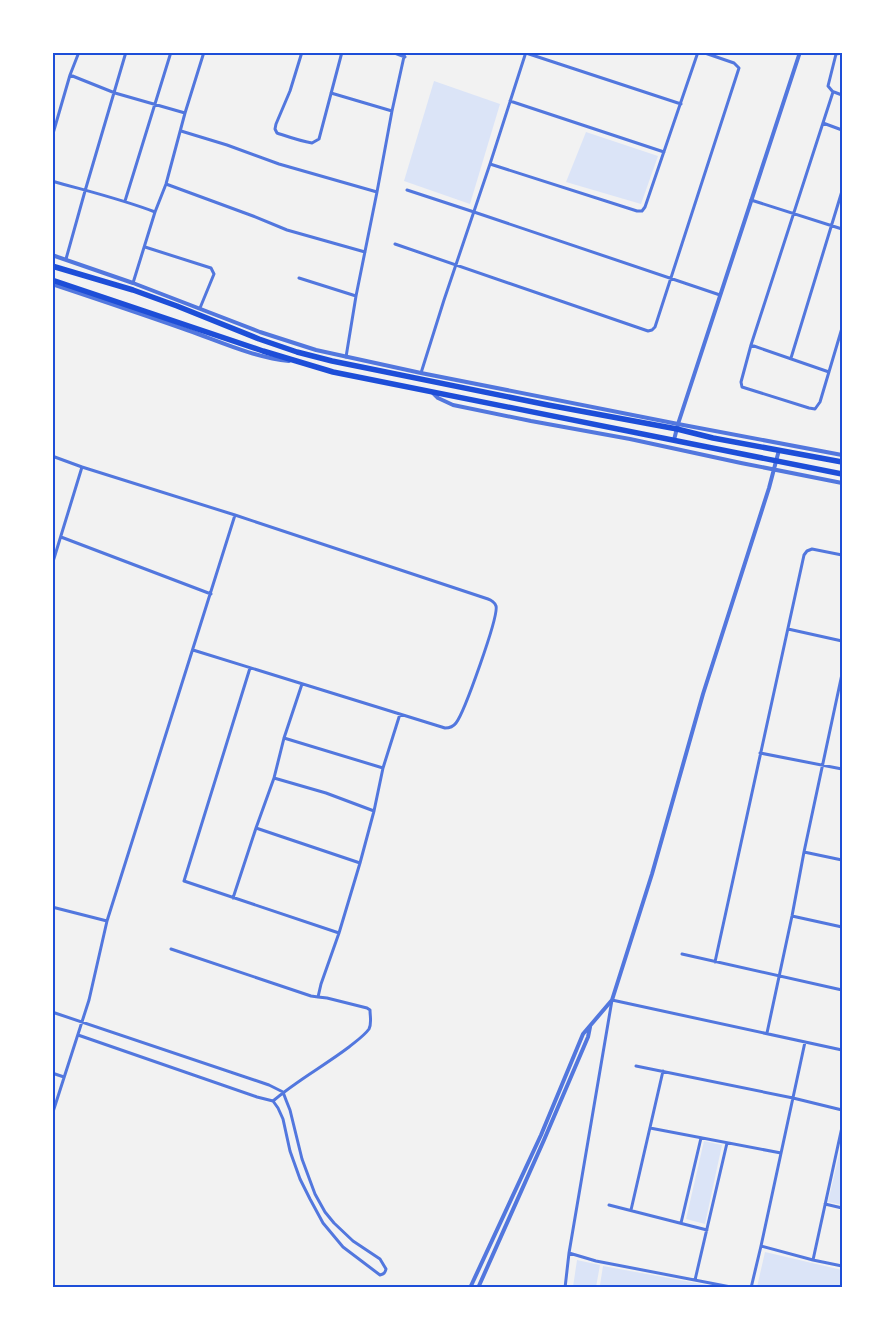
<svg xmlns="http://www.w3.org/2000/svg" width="895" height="1340" viewBox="0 0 895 1340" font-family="'Noto Sans',sans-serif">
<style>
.green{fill:#dbe4f7}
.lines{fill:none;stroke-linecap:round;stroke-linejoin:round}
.minor{stroke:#5277de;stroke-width:3}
.tertiary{stroke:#5277de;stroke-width:4}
.trunk{stroke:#1d4ed8;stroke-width:5.5}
.neatline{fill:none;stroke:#1d4ed8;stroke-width:2}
</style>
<rect width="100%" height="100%" fill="#f2f2f2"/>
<path class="green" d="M434,81L500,104L470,204L404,181Z
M586,132L658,156L641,204L566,182Z
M704,1141L722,1145L705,1224L686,1219Z
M842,1142V1205L828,1202Z
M765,1252L842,1270V1287H757Z
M577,1260L600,1265L596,1287H573Z
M603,1266L718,1287H609L600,1285Z"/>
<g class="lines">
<path class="minor" d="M302,52L290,91L276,124L275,129L277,133C289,137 300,141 312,143L319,139L342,52
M392,52L405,57
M526,53L681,104
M842,53L836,54L828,86L833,92L751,345L741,382L742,387L809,408L815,409L820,402L842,328
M70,75L115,93L185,113
M834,92L842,95
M331,93L392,111
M510,101L664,152
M823,123L842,130
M181,131L227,145L279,164L377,192
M52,137L70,75L79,52
M490,164L637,211H642L645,207L698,52
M52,181C87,191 121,199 155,212
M166,184L253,216L287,230L365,252
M407,190L474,212L720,295
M751,200L842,229
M125,201L171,52
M395,244L648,331L652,330L655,327L739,68L734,63L702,52
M145,247L211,268L214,274L200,308
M66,259L85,191L126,52
M299,278L356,296
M133,283L155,212L166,184L185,113L204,52
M751,345L829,372
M346,357L356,296L377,192L392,111L405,52
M791,358L842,191
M421,373L444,300L490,164L526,52
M52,456L82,467L52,565
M61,537L211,594
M788,629L842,641
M193,650L445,728C450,728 453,727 456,723C464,713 499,616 496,606C495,603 491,600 488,599L235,515
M250,668L184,881L339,933L360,863L374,811L383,768L400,714
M284,738L383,768
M760,753L842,769
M274,778L326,793L374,811
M256,828L360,863
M804,852L842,674
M233,898L256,828L274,778L284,738L302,684
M52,907L107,921L235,515L82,467
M792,916L842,927
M171,949L311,996L318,997
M682,954L842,990
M715,962L804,555L807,551L812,549L842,555
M52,1012L269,1085L283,1092L286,1100L290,1110L302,1159L315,1194L325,1212L334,1223L353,1241L380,1259L386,1269C385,1273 384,1274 380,1275L343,1247L323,1223L310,1199L300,1179L290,1151L283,1119L278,1108L273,1101L257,1097L78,1035
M767,1033L792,916L804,852L842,860
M636,1066L793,1098L842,1110
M52,1073L64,1077
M273,1101C296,1081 324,1066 349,1047C355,1042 364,1036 369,1029C372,1023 370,1017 370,1010L367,1008L327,998L318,997L321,984L339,933
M52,1115L89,1000L107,921
M650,1128L781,1153
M825,1204L842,1208
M609,1205L707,1230
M631,1210L663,1071
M681,1223L701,1138
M761,1246L805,1042
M569,1253L596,1261L736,1288
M813,1260L842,1127
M695,1280L727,1143
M565,1288L569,1253L612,1000L842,1050
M751,1288L761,1246L813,1260L842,1266"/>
<path class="tertiary" d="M52,255L133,283L260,332L316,350L421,373L678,424L842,455
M52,284C97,299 142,314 187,330C221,342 253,357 289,361
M432,392L438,398L453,405L531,421L630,439L741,463L842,483
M674,440L678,424L800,52
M470,1288L541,1135L583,1034L612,1000L652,874L703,694L769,488L779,450
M478,1288L544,1140L588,1037L590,1027"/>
<path class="trunk" d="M52,266L133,290L177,306L259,339L297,352L332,361L548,405L677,429L713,438L842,462
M52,280L263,351L333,372L842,474"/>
</g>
<rect width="895" height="1340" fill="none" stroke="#ffffff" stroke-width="108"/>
<rect x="54" y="54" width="787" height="1232" class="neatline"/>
</svg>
